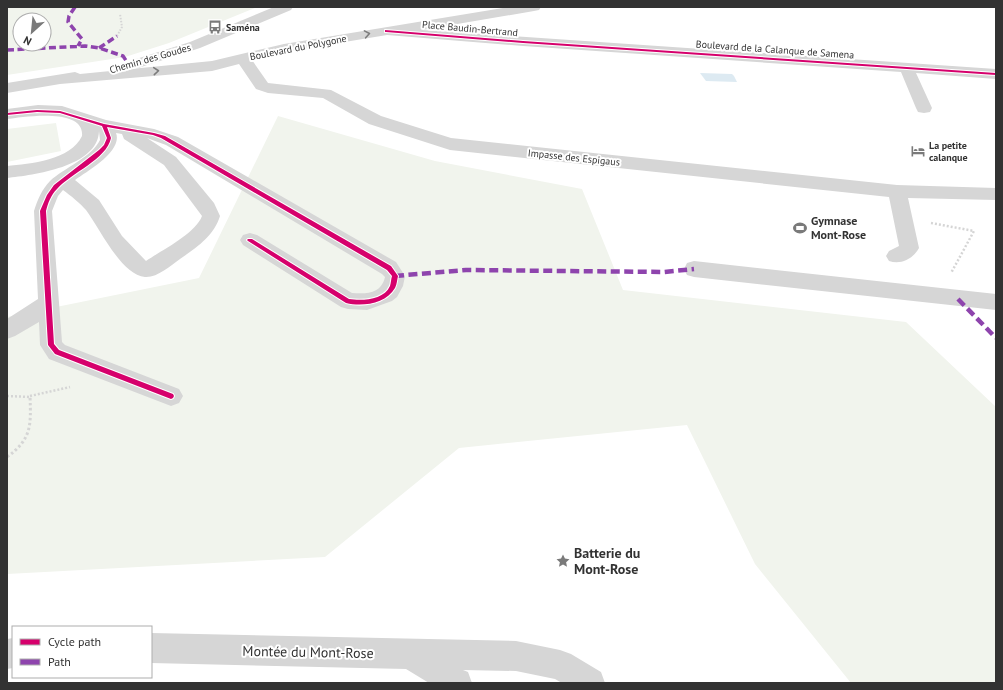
<svg xmlns="http://www.w3.org/2000/svg" width="1003" height="690" viewBox="0 0 1003 690" font-family="'PT Sans',sans-serif">
<style>
.green{fill:#f1f4ed;fill-rule:evenodd}
.water{fill:#ddeaf2}
.lines{fill:none;stroke-linecap:round;stroke-linejoin:round}
.path-far2{stroke:#d5d5d5;stroke-width:2;stroke-dasharray:1.5 1.5;stroke-linecap:butt}
.path-far1{stroke:#d5d5d5;stroke-width:2.5;stroke-dasharray:2 2;stroke-linecap:butt}
.path{stroke:#d5d5d5;stroke-width:3;stroke-dasharray:2.5 2.5;stroke-linecap:butt}
.minor{fill:#d6d6d6;fill-rule:evenodd}
.quiet-far1{stroke:#8e44ad;stroke-width:3.5;stroke-dasharray:7 3.5;stroke-linecap:butt}
.quiet{stroke:#8e44ad;stroke-width:4.5;stroke-dasharray:9 4.5;stroke-linecap:butt}
.cycleway-casing{stroke:#fff;stroke-width:2}
.cycleway{fill:#d6006c;fill-rule:evenodd}
.oneway{stroke:#7c7c7c}
.labels{text-anchor:middle;stroke-width:4;stroke-linejoin:round;paint-order:stroke}
.far-poi-label{font-size:10px;font-weight:bold;fill:#323232;stroke:#fff;text-anchor:start}
.far-street-label{font-size:10px;fill:#323232;stroke:#fff}
.poi-label{font-size:12px;font-weight:bold;fill:#323232;stroke:#fff;text-anchor:start}
.near-poi-label{font-size:14px;font-weight:bold;fill:#323232;stroke:#fff;text-anchor:start}
.near-street-label{font-size:14px;fill:#323232;stroke:#fff}
</style>
<rect width="100%" height="100%" fill="#fff"/>
<path class="green" d="M7,7H257L169,43L125,57L7,75ZM20,20H44V44H20Z
M278,116L435,161L582,189L623,290L906,322L996,407V683H851L755,564L687,425L459,448L325,557L7,574V317L199,278Z
M56,123L61,151L7,162V129Z"/>
<path class="water" d="M700,73L732,74L734,76L737,82L706,81Z"/>
<g class="lines">
<path class="path-far2" d="M117,36L122,27L120,14"/>
<path class="path-far1" d="M931,223L974,231L951,273
M7,396L30,397
M30,396L70,387"/>
<path class="path" d="M7,457C32,439 31,425 30,396"/>
<path class="minor" d="M274,7H293L291,10L200,48L138,68L133,66L130,63L133,60L190,42Z
M509,7H541L539,10L534,11L422,30L996,69V79L916,73L932,108L930,112L924,113L918,112L916,108L901,72L523,46L387,35L284,52L252,60L268,83L331,90L381,116L451,138L897,185L996,188V200L908,198L919,248C913,259 901,265 889,261L886,256L889,251L899,246L889,197L450,150L369,124L323,98L268,93L256,89L239,64L212,71L60,84L7,93V83L75,72L80,74L212,61L284,44Z
M38,105L62,106L106,120L154,129L178,137L396,262L405,276L403,286L397,297L392,301L367,310L348,309L341,307L243,245L240,240L243,235L250,233L257,235L352,293C367,294 381,294 385,277L382,274L166,145L147,138L176,157L214,203L220,216C214,236 196,248 180,259C170,266 157,278 145,277C121,275 99,227 86,210C80,203 71,196 63,190L58,196L52,211L62,342L65,345L179,389L183,396L179,403L171,406L49,359L40,345L39,322L15,336L7,339V319L38,299L34,211C37,201 42,189 50,181C64,168 92,157 100,140L99,131C98,167 33,175 7,178V166C30,164 71,160 82,136C85,107 23,117 7,119V109ZM116,133L122,134L124,139L164,165L202,216C195,234 162,250 146,261L122,236L99,200L75,180C88,171 123,151 116,133Z
M694,261L996,294V310L694,277L687,275L684,269L687,263Z
M151,633L516,641L560,650L571,654L601,672L605,683H562L555,679L516,671L463,670L468,672L472,683H429L406,669L151,663Z
M13,638V668L7,669V639Z"/>
<path class="quiet-far1" d="M75,7L69,16L68,22L82,39L78,46
M99,48L117,36
M7,50L85,46L99,48L123,56L129,65"/>
<path class="quiet" d="M395,276L466,270L664,272L694,269
M958,299L996,338"/>
<g class="cycleway-casing">
<path id="cycleway" d="M385,30L523,41L996,73V75L523,43L386,32H385Z
M37,110L60,111L104,124L154,133L165,136L391,266L398,276C397,280 397,284 395,288C386,304 362,307 346,303L248,241L247,240L248,239H252L349,299C362,301 384,300 390,286C391,283 391,279 392,276L387,270L161,138L153,135L107,127L111,138C107,159 71,173 57,189C51,195 48,203 46,211L54,344L59,350L173,394L174,396L173,398L171,399L55,354L48,345L40,211L47,195L54,185L99,150L104,145L107,138L102,126L60,113L37,112L7,115V113Z"/>
</g>
<use href="#cycleway" class="cycleway"/>
</g>
<defs><path id="oneway-chevron" d="M-2-3.5L2.5 0L-2 3.5" fill="none" stroke-width="1.6" stroke-linecap="round" stroke-linejoin="round"/></defs>
<g class="oneway">
<use href="#oneway-chevron" transform="translate(367 34) rotate(-10)"/>
<use href="#oneway-chevron" transform="translate(156 71) rotate(-5)"/>
</g>
<defs>
<g id="bus-bare" transform="scale(1.08)"><path d="M-5-6H5V4H4V6H2V4H-2V6H-4V4H-5ZM-3.5-4V0h7V-4ZM-3.5 1.2v1.5H-2V1.2ZM2 1.2v1.5H3.5V1.2Z" fill="#7a7a7a" stroke="#fff" stroke-width="2.5" paint-order="stroke"/></g>
<g id="hotel-bare" transform="scale(1.08)"><path d="M-6-4.5h1.5V1H6V5H4.5V3h-9V5H-6ZM-4 0a1.8 1.8 0 1 1 3.6 0ZM.5 0V-2.5h3Q6-2.5 6 0Z" fill="#7a7a7a" stroke="#fff" stroke-width="2.5" paint-order="stroke"/></g>
<g id="stadium-bare" transform="scale(1.08)"><path d="M0-5a6.5 5 0 1 0 0 10a6.5 5 0 1 0 0-10ZM-3.5-1.8h7v3.6h-7Z" fill="#7a7a7a" stroke="#fff" stroke-width="2.5" paint-order="stroke"/></g>
<g id="sight-bare" transform="scale(1.08)"><path d="M0-6L1.8-2.2L6-1.7L2.9 1.2L3.7 5.4L0 3.3L-3.7 5.4L-2.9 1.2L-6-1.7L-1.8-2.2Z" fill="#7a7a7a" stroke="#fff" stroke-width="2.5" paint-order="stroke"/></g>
</defs>
<g fill-rule="evenodd">
<use href="#bus-bare" x="215" y="27"/>
<use href="#hotel-bare" x="918" y="151"/>
<use href="#stadium-bare" x="800" y="228"/>
<use href="#sight-bare" x="563" y="561"/>
</g>
<g class="labels">
<g class="far-poi-label">
<text x="226" y="31">Saména</text>
<text x="929" y="149">La petite<tspan x="929" dy="12">calanque</tspan></text>
</g>
<g class="far-street-label">
<text transform="translate(470 28) rotate(5)" y="4">Place Baudin-Bertrand</text>
<text transform="translate(298 47) rotate(-11)" y="4">Boulevard du Polygone</text>
<text transform="translate(775 49) rotate(4)" y="4">Boulevard de la Calanque de Samena</text>
<text transform="translate(150 58) rotate(-16)" y="4">Chemin des Goudes</text>
<text transform="translate(574 157) rotate(6)" y="4">Impasse des Espigaus</text>
</g>
<g class="poi-label">
<text x="811" y="225">Gymnase<tspan x="811" dy="14">Mont-Rose</tspan></text>
</g>
<g class="near-poi-label">
<text x="574" y="558">Batterie du<tspan x="574" dy="16">Mont-Rose</tspan></text>
</g>
<g class="near-street-label">
<text transform="translate(308 652) rotate(1)" y="5">Montée du Mont-Rose</text>
</g>
</g>
<rect width="1003" height="690" fill="none" stroke="#323232" stroke-width="16"/>
<rect x="12" y="626" width="140" height="52" fill="#ffffff" stroke="#adadad"/>
<rect x="20" y="639" width="20" height="6" fill="#d6006c" stroke="#adadad"/>
<text x="48" y="646" font-size="12" fill="#323232">Cycle path</text>
<rect x="20" y="659" width="20" height="6" fill="#8e44ad" stroke="#adadad"/>
<text x="48" y="666" font-size="12" fill="#323232">Path</text>
<g transform="translate(32 32) rotate(207)"><circle r="19" fill="#ffffff" stroke="#adadad"/>
<path d="M0-3L7 15L0 10L-7 15Z" fill="#7a7a7a"/>
<text y="-6" font-size="11" font-weight="bold" text-anchor="middle" fill="#323232">N</text>
</g>
</svg>
